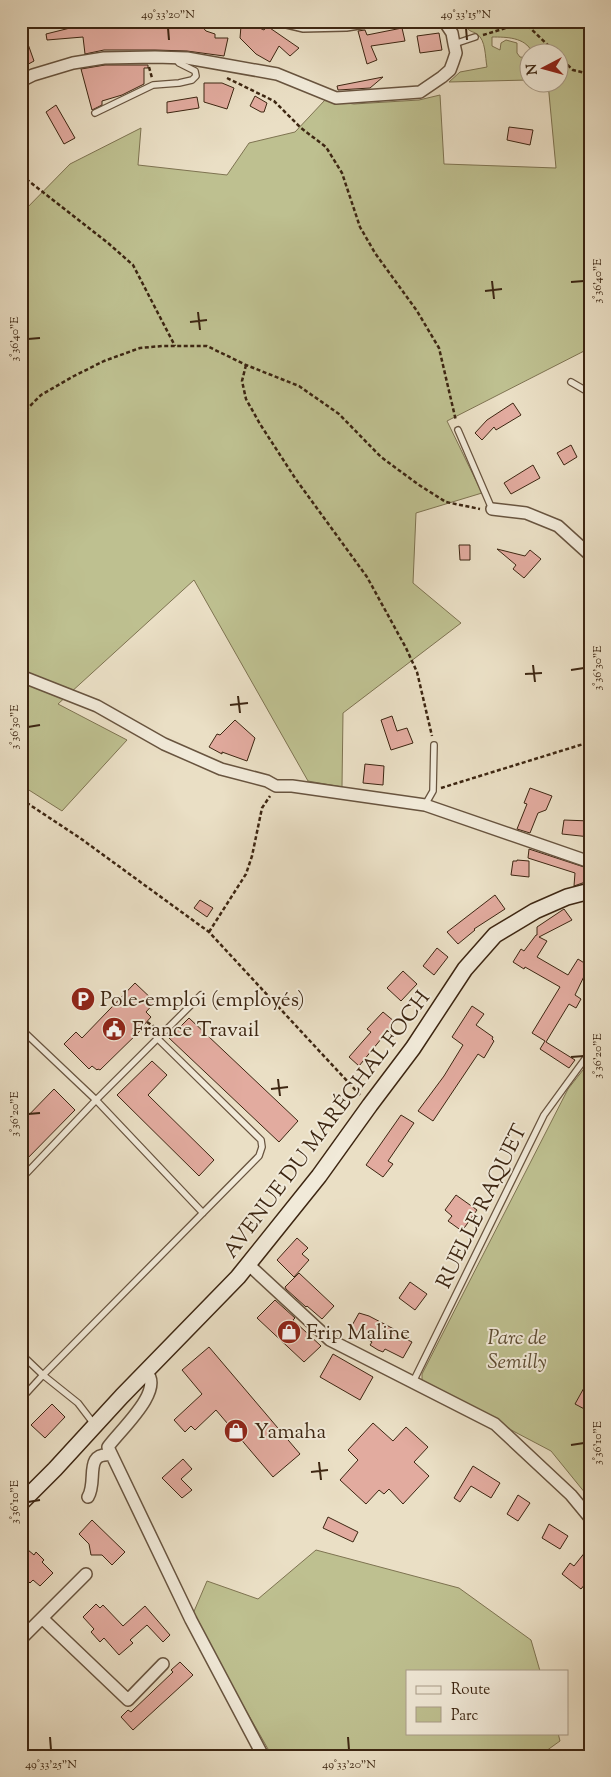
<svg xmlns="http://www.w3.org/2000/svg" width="611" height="1777" viewBox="0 0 611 1777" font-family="'Sorts Mill Goudy',serif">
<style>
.green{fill:#bec090;stroke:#7e7351}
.building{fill:#e2ab9f;stroke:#3d2612}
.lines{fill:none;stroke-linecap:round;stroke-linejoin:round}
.lane-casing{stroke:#68543f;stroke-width:8}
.street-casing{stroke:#68543f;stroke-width:14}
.secondary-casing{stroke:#3d2612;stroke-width:18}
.path{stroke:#3d2612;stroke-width:2.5;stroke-dasharray:4 2.5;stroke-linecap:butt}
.lane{stroke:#f1ead9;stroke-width:5.5}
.street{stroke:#f1ead9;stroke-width:11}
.secondary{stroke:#f1ead9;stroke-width:15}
.ticks{fill:none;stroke:#3d2612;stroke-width:2}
.labels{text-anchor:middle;stroke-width:4;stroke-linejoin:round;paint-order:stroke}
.poi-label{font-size:21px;fill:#3d2612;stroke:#f1ead9;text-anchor:start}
.street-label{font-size:21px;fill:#3d2612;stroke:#f1ead9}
.park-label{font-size:21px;font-style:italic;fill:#5d4c32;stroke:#f1ead9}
.neatline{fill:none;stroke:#3d2612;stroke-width:2}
.ticks-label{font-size:12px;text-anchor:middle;fill:#3d2612}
</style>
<rect width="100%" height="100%" fill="#eadfc5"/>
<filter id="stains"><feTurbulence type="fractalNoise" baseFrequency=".004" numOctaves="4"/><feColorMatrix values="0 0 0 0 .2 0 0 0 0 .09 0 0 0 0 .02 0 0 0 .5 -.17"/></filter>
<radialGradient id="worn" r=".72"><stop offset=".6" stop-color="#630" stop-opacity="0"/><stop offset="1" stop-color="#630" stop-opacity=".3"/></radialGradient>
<path class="green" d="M455,21H590V348L447,421L482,493L416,513L413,583L461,623L343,713L342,787L308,781L194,580L58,704L127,740L62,811L21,785V214L70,164L141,128L138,165L227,175L249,143L295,132L325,100L354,104L419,100L440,95L444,164L556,168L548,83L558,82V52H532C525,37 506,37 492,37V46L500,50L501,43L506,40L517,43V53L520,57L528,58V80L449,82L460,72L487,67C485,57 486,40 477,34C472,31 470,32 466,27L460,28Z
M590,1061V1499L551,1451L422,1383V1374L568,1089Z
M316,1550L459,1588L531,1640L540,1671H407V1733H558L560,1741L539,1756H272L192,1616L207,1581L258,1599Z"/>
<path class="building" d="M118,21H197L206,31L215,34V38H228L224,56L187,51L155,50H104L85,54L83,37L47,40L46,34L90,23Z
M241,26H255L264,30L267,26L299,48L290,56L279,46L270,62L256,54L240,38Z
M402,28L405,41L371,46L377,60L367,64L358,31L365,30L367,35Z
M21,30H23L34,61L21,68Z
M439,33L442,50L420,53L417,36Z
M105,65H148V68H144V84L122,95L102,101V105L92,110L81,69Z
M383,77L370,88L338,90L337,86Z
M204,83H222L234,88L227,109L204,102Z
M255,96L267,103L264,112H261L250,106Z
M197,97L199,108L167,113V102Z
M56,105L75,138L64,144L46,112Z
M509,127L533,130L530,145L507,140Z
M513,403L521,415L496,430L494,427L482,440L475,433L487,420Z
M571,445L577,457L564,465L557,453Z
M533,465L540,478L511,494L504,483Z
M459,545H470V560H460Z
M497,549L525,556L530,550L541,559L524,578L513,569L516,565Z
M392,716L397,731L407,728L413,743L391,750L381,720Z
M235,720L255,738L247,761L222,752V754L209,747L217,734L220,735Z
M365,764L384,766L383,785L363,783Z
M530,788L552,796L546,810L538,813L530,833L517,829L527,804L524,803Z
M564,820L590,821V837L562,834Z
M529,849L590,869V878L588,877V881L574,886L575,873L528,858Z
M517,860L529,861V877L511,875L513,861H517Z
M495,895L505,909L474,929L475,930L458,944L447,932Z
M200,900L213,908L207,917L194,908Z
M564,909L572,920L539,937L547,941L537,957L568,975L578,959L589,966L575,995L581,999L576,1008L569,1004L546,1042L575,1060L569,1068L540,1049L545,1041L532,1033L560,987L525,967L524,969L513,962L521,949L524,951L536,935H537V927Z
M437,948L448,957L434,975L423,966Z
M403,971L417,984L401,1001L387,988Z
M135,983L155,1002L146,1012L151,1017L143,1026L144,1027L100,1070L98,1069L97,1070L92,1066L89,1069L64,1044L76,1032L82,1038Z
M472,1006L484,1014L476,1025L493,1037L492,1039L494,1041L484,1058L478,1054L433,1121L418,1111L444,1076L463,1045L452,1037Z
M383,1012L395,1022L359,1066L349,1057L371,1032L367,1029Z
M189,1018L298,1121L279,1142L169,1038Z
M152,1061L167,1075L148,1095L214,1160L199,1176L117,1095Z
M54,1089L75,1110L21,1165V1123Z
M401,1115L414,1123L388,1161L393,1164L383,1177L366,1165Z
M456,1195L477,1210L462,1231L448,1221L452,1216L445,1210Z
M297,1238L308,1248L302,1254L309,1260L294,1277L277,1260Z
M299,1273L334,1306L322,1319L307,1306L306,1307L286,1289L285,1287Z
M410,1282L427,1294L415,1310L399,1298Z
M275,1300L295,1318L293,1320L321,1346L304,1362L257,1318Z
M359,1313L369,1316L409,1337L408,1340L412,1342L403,1358L385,1349L383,1352L378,1350L370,1345L372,1342L350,1329Z
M209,1347L300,1454L273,1477L216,1410L195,1430L191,1426L185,1432L174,1420L202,1394L182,1370Z
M333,1354L373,1377L360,1400L320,1377Z
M590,1377V1412L575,1404Z
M52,1404L65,1417L45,1438L31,1425Z
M373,1423L393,1441L406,1427L428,1447L414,1462L429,1476L403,1504L389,1489L384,1494L379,1490L366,1504L340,1480L358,1460L348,1450Z
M183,1459L192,1469L181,1479L192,1490L182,1498L162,1478Z
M473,1466L500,1483L491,1498L471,1486L460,1502L454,1498Z
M518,1495L530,1503L518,1521L507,1514Z
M328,1517L358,1532L353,1542L323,1528Z
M92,1520L125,1552L112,1565L102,1555H91L89,1544L79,1534Z
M549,1524L568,1536L560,1549L542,1538Z
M21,1544L34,1555L36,1552L44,1560L42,1562L53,1573L40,1586L33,1580L30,1583L21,1574Z
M590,1546V1570L586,1575L590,1578L581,1589L562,1574L570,1563L574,1566Z
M96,1604L100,1608L103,1605L123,1626L145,1606L170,1635L163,1642L147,1625L130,1640L133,1643L119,1655L104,1638L100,1642L91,1632L94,1629L83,1617Z
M180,1662L193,1675L133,1730L121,1717L128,1710L131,1712L173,1672L171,1670Z"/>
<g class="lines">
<g class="lane-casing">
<path id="lane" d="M21,22L23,21
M454,44L475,37
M95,113L153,85L179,83L192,80L196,76L195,71L179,63L175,58
M571,382L590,393
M458,430L492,509
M425,805L433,791L434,745
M201,995L96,1100L203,1213
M21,1029L96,1100L21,1179
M21,1354L43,1375L21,1399
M413,1382L544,1115L590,1052
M94,1424L78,1403L43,1375L259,1156L262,1147L261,1140L157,1038"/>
</g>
<g class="street-casing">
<path id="street" d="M282,21L303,26L346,25L372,21
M21,81L33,75L73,63L104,58L155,57L187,58L277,74L336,98L420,92L442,77L450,70L453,62L456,53L454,44L452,33L444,21
M492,509L526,513L558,526L590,555
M21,676L97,706L164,744L221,769L267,781L276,786H292L425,805L590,862
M249,1265L330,1340L495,1424L571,1495L590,1518
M146,1372C166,1390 118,1432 108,1447L191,1620L263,1756
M88,1497C98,1481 83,1452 111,1455
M42,1618L128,1700L163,1664
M21,1639L86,1574"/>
</g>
<g class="secondary-casing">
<path id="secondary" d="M21,1503L55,1469L122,1396L238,1277L319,1176L370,1105L413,1048L465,969L495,935L535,911L567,897L590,891"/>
</g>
<path class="path" d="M523,21L555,52
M483,35L506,28L519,21
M558,56L573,70L590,74
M149,67L152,78
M227,78L274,101L301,128L326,147L342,173L360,227L375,253L417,311L439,348L456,421
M21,175L108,243L133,265L175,346
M246,365L242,381L246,399L260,424L295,478L367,577L406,648L417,672L432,736
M21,415L41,395L74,376L104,361L140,348L162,346H207L246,365L299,386L339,414L381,457L419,485L446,502L480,509
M441,788L590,742
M21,799L80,838L209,932L361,1096
M209,932L246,874L252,856L262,808L270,796
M147,1022L156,1028"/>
<use href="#lane" class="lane"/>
<use href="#street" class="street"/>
<use href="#secondary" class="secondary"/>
</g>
<path class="ticks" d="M168,28L169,40M466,28L467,40M492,281L494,299M571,282L584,281M485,291L502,289M198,312L200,330M190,322L207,320M28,339L40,338M533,665L535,682M571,670L584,668M525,674L542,673M238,696L240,713M230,705L248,703M28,727L40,725M571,1057L584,1056M278,1079L280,1096M271,1089L288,1087M28,1114L40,1113M571,1445L584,1443M319,1462L321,1480M311,1472L328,1470M28,1502L40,1500M50,1737L51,1750M348,1737L349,1750"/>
<defs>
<g id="parking-disc" transform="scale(1.25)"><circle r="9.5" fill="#8f2418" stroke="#f1ead9"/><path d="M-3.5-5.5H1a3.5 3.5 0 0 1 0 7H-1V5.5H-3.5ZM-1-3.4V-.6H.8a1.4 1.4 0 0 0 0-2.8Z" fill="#fff"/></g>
<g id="civic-disc" transform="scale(1.25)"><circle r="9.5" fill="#8f2418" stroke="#f1ead9"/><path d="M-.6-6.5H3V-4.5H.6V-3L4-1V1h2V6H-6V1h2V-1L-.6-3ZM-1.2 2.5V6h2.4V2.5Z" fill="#fff"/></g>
<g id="shop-disc" transform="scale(1.25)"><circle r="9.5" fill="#8f2418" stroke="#f1ead9"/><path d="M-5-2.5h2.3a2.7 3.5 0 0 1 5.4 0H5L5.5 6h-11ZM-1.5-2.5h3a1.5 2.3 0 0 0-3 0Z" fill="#fff"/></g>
</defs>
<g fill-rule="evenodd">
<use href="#parking-disc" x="83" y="999"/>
<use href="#civic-disc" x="114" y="1029"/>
<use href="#shop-disc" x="289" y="1332"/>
<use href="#shop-disc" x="236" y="1431"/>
</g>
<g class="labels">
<g class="poi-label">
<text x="100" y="1006">Pole-emploi (employés)</text>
<text x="132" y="1036">France Travail</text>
<text x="306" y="1339">Frip Maline</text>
<text x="254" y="1438">Yamaha</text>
</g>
<g class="street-label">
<text transform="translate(326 1124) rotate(-53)" y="7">AVENUE DU MARÉCHAL FOCH</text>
<text transform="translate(481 1206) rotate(-64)" y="7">RUELLE RAQUET</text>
</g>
<g class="park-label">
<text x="517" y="1344">Parc de<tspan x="517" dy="24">Semilly</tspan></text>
</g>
</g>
<rect width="611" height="1777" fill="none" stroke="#eadfc5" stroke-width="55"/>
<rect x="406" y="1670" width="162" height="65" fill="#f1ead9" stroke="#a99c89"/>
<rect x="416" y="1686" width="25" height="8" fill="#f1ead9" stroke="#a99c89"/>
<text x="451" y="1694" font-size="15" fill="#3d2612">Route</text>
<rect x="416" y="1707" width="25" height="15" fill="#bec090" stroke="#a99c89"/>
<text x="451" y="1720" font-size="15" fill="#3d2612">Parc</text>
<g transform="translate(544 68) rotate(264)"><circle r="24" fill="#f1ead9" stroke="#a99c89"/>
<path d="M0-4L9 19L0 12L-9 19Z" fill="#8f2418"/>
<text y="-8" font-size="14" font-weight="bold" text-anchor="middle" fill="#3d2612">N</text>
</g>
<rect x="28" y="28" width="556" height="1722" class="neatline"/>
<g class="ticks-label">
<text x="168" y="18">49°33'20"N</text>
<text x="466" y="18">49°33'15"N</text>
<text transform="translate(597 281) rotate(-90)" y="4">3°36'40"E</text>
<text transform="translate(14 339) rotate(-90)" y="4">3°36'40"E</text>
<text transform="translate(597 668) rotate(-90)" y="4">3°36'30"E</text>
<text transform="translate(14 727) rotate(-90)" y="4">3°36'30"E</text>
<text transform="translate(597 1056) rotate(-90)" y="4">3°36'20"E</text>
<text transform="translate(14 1114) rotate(-90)" y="4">3°36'20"E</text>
<text transform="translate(597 1443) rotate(-90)" y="4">3°36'10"E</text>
<text transform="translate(14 1502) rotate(-90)" y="4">3°36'10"E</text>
<text x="51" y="1768">49°33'25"N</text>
<text x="349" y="1768">49°33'20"N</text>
</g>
<rect width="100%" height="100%" filter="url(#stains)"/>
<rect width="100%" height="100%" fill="url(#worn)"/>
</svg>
